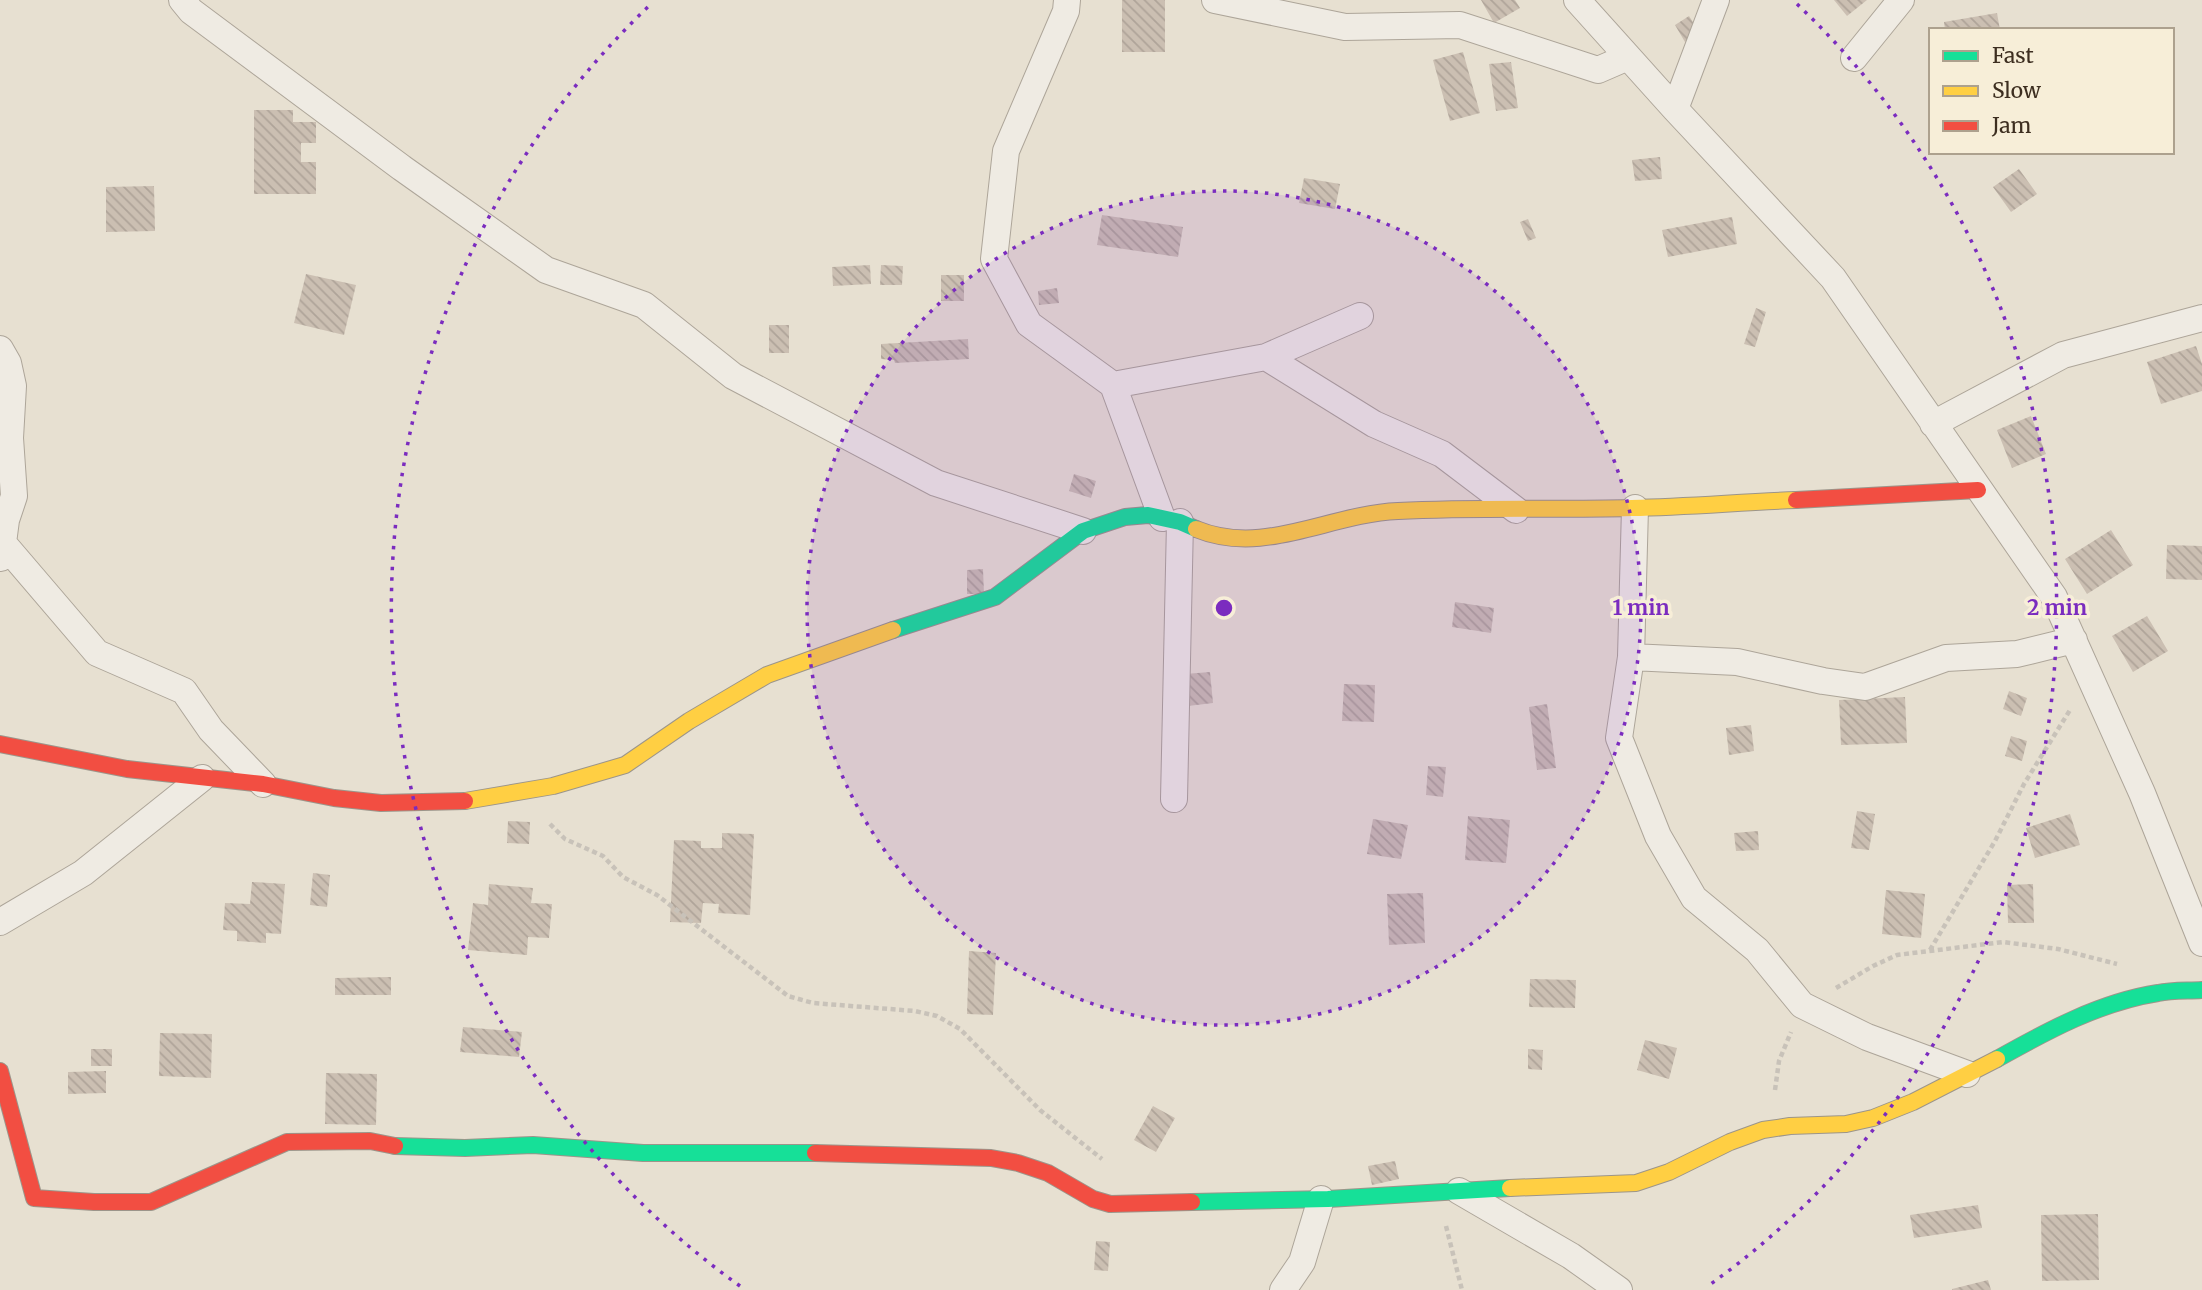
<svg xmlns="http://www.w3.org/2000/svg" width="2202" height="1290" viewBox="0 0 2202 1290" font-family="Merriweather,serif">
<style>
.building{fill:url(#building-back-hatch)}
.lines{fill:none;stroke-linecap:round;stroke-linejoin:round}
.street-casing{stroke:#ada599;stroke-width:28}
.fast-casing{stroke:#9c958a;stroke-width:18}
.slow-casing{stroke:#9c958a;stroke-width:18}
.jam-casing{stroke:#9c958a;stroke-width:18}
.path{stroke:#c8c2b9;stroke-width:4.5;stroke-dasharray:5 3.5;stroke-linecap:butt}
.street{stroke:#efebe3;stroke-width:26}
.fast{stroke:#16e098;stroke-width:16}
.slow{stroke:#ffcf43;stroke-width:16}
.jam{stroke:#f24e42;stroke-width:16}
.ring{fill:none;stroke:#7b2cbf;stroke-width:3.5;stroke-dasharray:3.5 7}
.centre{fill:#7b2cbf;stroke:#f7eed8;stroke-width:3.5}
.ring-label{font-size:21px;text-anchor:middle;font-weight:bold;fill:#7b2cbf;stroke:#f7eed8;stroke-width:7;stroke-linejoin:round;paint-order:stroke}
</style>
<defs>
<pattern id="building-back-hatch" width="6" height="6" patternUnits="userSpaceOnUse" patternTransform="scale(1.75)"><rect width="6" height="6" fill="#cbbfb2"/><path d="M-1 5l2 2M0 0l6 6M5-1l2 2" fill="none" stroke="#afa499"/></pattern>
</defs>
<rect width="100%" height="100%" fill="#e7e0d1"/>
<path class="building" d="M1122,0H1165V52H1122Z
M1481,0H1515L1520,8L1494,23Z
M1834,0H1867L1847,16Z
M1997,13L2000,30H1945L1944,22Z
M1689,16L1700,33L1685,42L1675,25Z
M1463,52L1480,113L1450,121L1433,60Z
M1511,62L1518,108L1496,111L1489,64Z
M254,110H293V122H316V143H301V162H316V194H254Z
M1660,157L1662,179L1635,181L1632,160Z
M2019,169L2037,194L2011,212L1993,187Z
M1304,178L1340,184L1335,209L1299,203Z
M154,186L155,231L106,232V187Z
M1102,215L1183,227L1178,257L1097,245Z
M1732,217L1737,244L1668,257L1662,230Z
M1528,219L1536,238L1528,241L1520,222Z
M870,265L871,284L833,286L832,267Z
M881,265L903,266L902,285H880Z
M306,274L356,285L344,335L294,323Z
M941,275H964V301H941Z
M1057,288L1059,303L1039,305L1038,291Z
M1756,308L1766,312L1755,347L1744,344Z
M769,325H789V353H769Z
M968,339L969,359L895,363L894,360L881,359V344Z
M2196,346L2202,364V391L2161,404L2147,362Z
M2031,416L2046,454L2012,468L1997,430Z
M1074,474L1096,481L1091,498L1069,491Z
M2111,530L2133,565L2087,594L2065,559Z
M2167,545L2202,546V580L2166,579Z
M983,569L984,594H967V570Z
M1455,602L1494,608L1491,633L1452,627Z
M2147,616L2168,651L2133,672L2112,636Z
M1210,672L1213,703L1188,706L1185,674Z
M1344,684L1375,685L1374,722L1342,721Z
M2009,691L2027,698L2021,716L2003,709Z
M1905,697L1907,743L1841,745L1839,700Z
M1547,704L1556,768L1537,770L1529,707Z
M1751,725L1754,751L1729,755L1726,728Z
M2011,736L2027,741L2022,761L2005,756Z
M1428,766L1446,767L1443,797L1426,795Z
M1857,811L1875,814L1869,850L1851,848Z
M2070,814L2080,845L2035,858L2026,828Z
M1468,816L1510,820L1506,863L1465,860Z
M1373,819L1408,825L1401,859L1367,854Z
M508,821L530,822L529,844L507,843Z
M1758,831L1759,850L1736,851L1734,833Z
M722,833L754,834L750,915L718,913L719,904L703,903L701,923L670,922L674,840L701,841V848H722Z
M313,873L330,875L327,907L310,905Z
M252,882L285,884L281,934L266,933V943L237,941V931L223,930L225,903L250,904Z
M489,884L533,888L531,903L552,904L549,938L528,937L527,955L468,950L473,903L488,905Z
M2033,884L2034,923H2008L2007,885Z
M1886,890L1925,894L1921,938L1882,934Z
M1423,893L1425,943L1389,945L1387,894Z
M969,951L996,953L993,1015L967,1014Z
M391,977V995H335V978Z
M1530,979L1576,980L1575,1008L1529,1007Z
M463,1027L522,1032L519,1057L460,1052Z
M160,1033L212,1034L211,1078L159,1076Z
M1645,1040L1677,1048L1669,1079L1637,1070Z
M91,1049H112V1066H91Z
M1528,1049L1543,1050L1542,1070L1528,1069Z
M106,1071V1093L68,1094V1072Z
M326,1073L377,1074L376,1125L325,1124Z
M1153,1106L1175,1118L1156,1152L1134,1140Z
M1395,1161L1399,1179L1372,1185L1368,1166Z
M1978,1205L1982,1228L1914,1238L1910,1215Z
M2098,1214L2099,1280L2042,1281L2041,1215Z
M1096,1241L1110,1242L1108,1271L1094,1270Z
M1988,1280L1991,1290H1952V1289Z"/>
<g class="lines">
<g class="street-casing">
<path id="street" d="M182,0L191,11L402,168L546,270L644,305L733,376L936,483L1083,531
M1067,0L1066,11L1006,151L994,259L1029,324L1113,385L1162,518
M1215,0L1345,27L1460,25L1598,70L1628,57
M1577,0L1675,109L1833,278L2054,597L2142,793L2202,943
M1854,58L1901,0
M1675,109L1716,0
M0,349L8,363L13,386L10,438L14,496L6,520L1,558
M1266,357L1374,424L1442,454L1516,510
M1113,385L1266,357L1360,316
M1933,424L2063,355L2202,318
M1635,508L1631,657L1619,738L1658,836L1694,898L1757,950L1802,1005L1867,1037L1967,1074
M3,543L97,653L184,691L211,730L263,784
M1631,657L1737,662L1823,681L1865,687L1946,658L2017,654L2074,640
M1174,799L1180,522
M0,922L83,873L202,778
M1459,1191L1571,1256L1619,1290
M1283,1290L1302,1262L1321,1199"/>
</g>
<g class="fast-casing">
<path id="fast" d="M893,630L995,597L1083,531L1125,517L1148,515L1180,522L1196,529
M1997,1059C2047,1031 2100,1002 2158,993C2172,990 2188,991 2202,990
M395,1146L465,1148L533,1145L643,1153H815
M1192,1202L1328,1199L1510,1188"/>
</g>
<g class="slow-casing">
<path id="slow" d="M1196,529C1264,557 1328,514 1398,511C1476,507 1554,510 1632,508C1687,507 1741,502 1796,500
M465,801L553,786L625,765L689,721L767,675L893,630
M1510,1188L1636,1183L1669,1172L1730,1142L1763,1130L1790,1126L1846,1124L1873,1118L1913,1102L1997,1059"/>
</g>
<g class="jam-casing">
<path id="jam" d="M1796,500L1978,490
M0,744L127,769L263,784L334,798L381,803L465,801
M0,1071L34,1198L94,1202H151L287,1142L370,1141L395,1146
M815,1153L991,1158L1018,1163L1048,1173L1093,1199L1110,1204L1192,1202"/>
</g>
<path class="path" d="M550,824L565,839L603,856L623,877L657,895L788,996L813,1003L915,1011L937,1016L960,1029L1040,1110L1102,1159
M1930,950L1995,841L2024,784L2070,710
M1836,988L1873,966L1897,955L2003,942L2058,949L2117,964
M1775,1090L1779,1061L1791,1032
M1446,1226L1462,1290"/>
<use href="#street" class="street"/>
<use href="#fast" class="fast"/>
<use href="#slow" class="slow"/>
<use href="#jam" class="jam"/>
</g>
<circle cx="1224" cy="608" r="417" fill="#7b2cbf" fill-opacity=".12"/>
<g class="ring">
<circle cx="1224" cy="608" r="417"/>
<path d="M740 1286A833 833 0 0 1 651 4M1797 4A833 833 0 0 1 1708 1286"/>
</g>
<circle cx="1224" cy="608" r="10" class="centre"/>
<g class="ring-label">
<text x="1641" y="615">1 min</text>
<text x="2057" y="615">2 min</text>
</g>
<rect x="1929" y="28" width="245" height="126" fill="#f7eed8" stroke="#ada18e" stroke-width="2"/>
<rect x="1943" y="51" width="35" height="10" fill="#16e098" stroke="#ada18e" stroke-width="2"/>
<text x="1992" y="63" font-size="21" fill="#3d2e20">Fast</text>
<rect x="1943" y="86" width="35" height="10" fill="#ffcf43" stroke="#ada18e" stroke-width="2"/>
<text x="1992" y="98" font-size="21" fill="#3d2e20">Slow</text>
<rect x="1943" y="121" width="35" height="10" fill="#f24e42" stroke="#ada18e" stroke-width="2"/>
<text x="1992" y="133" font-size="21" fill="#3d2e20">Jam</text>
</svg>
